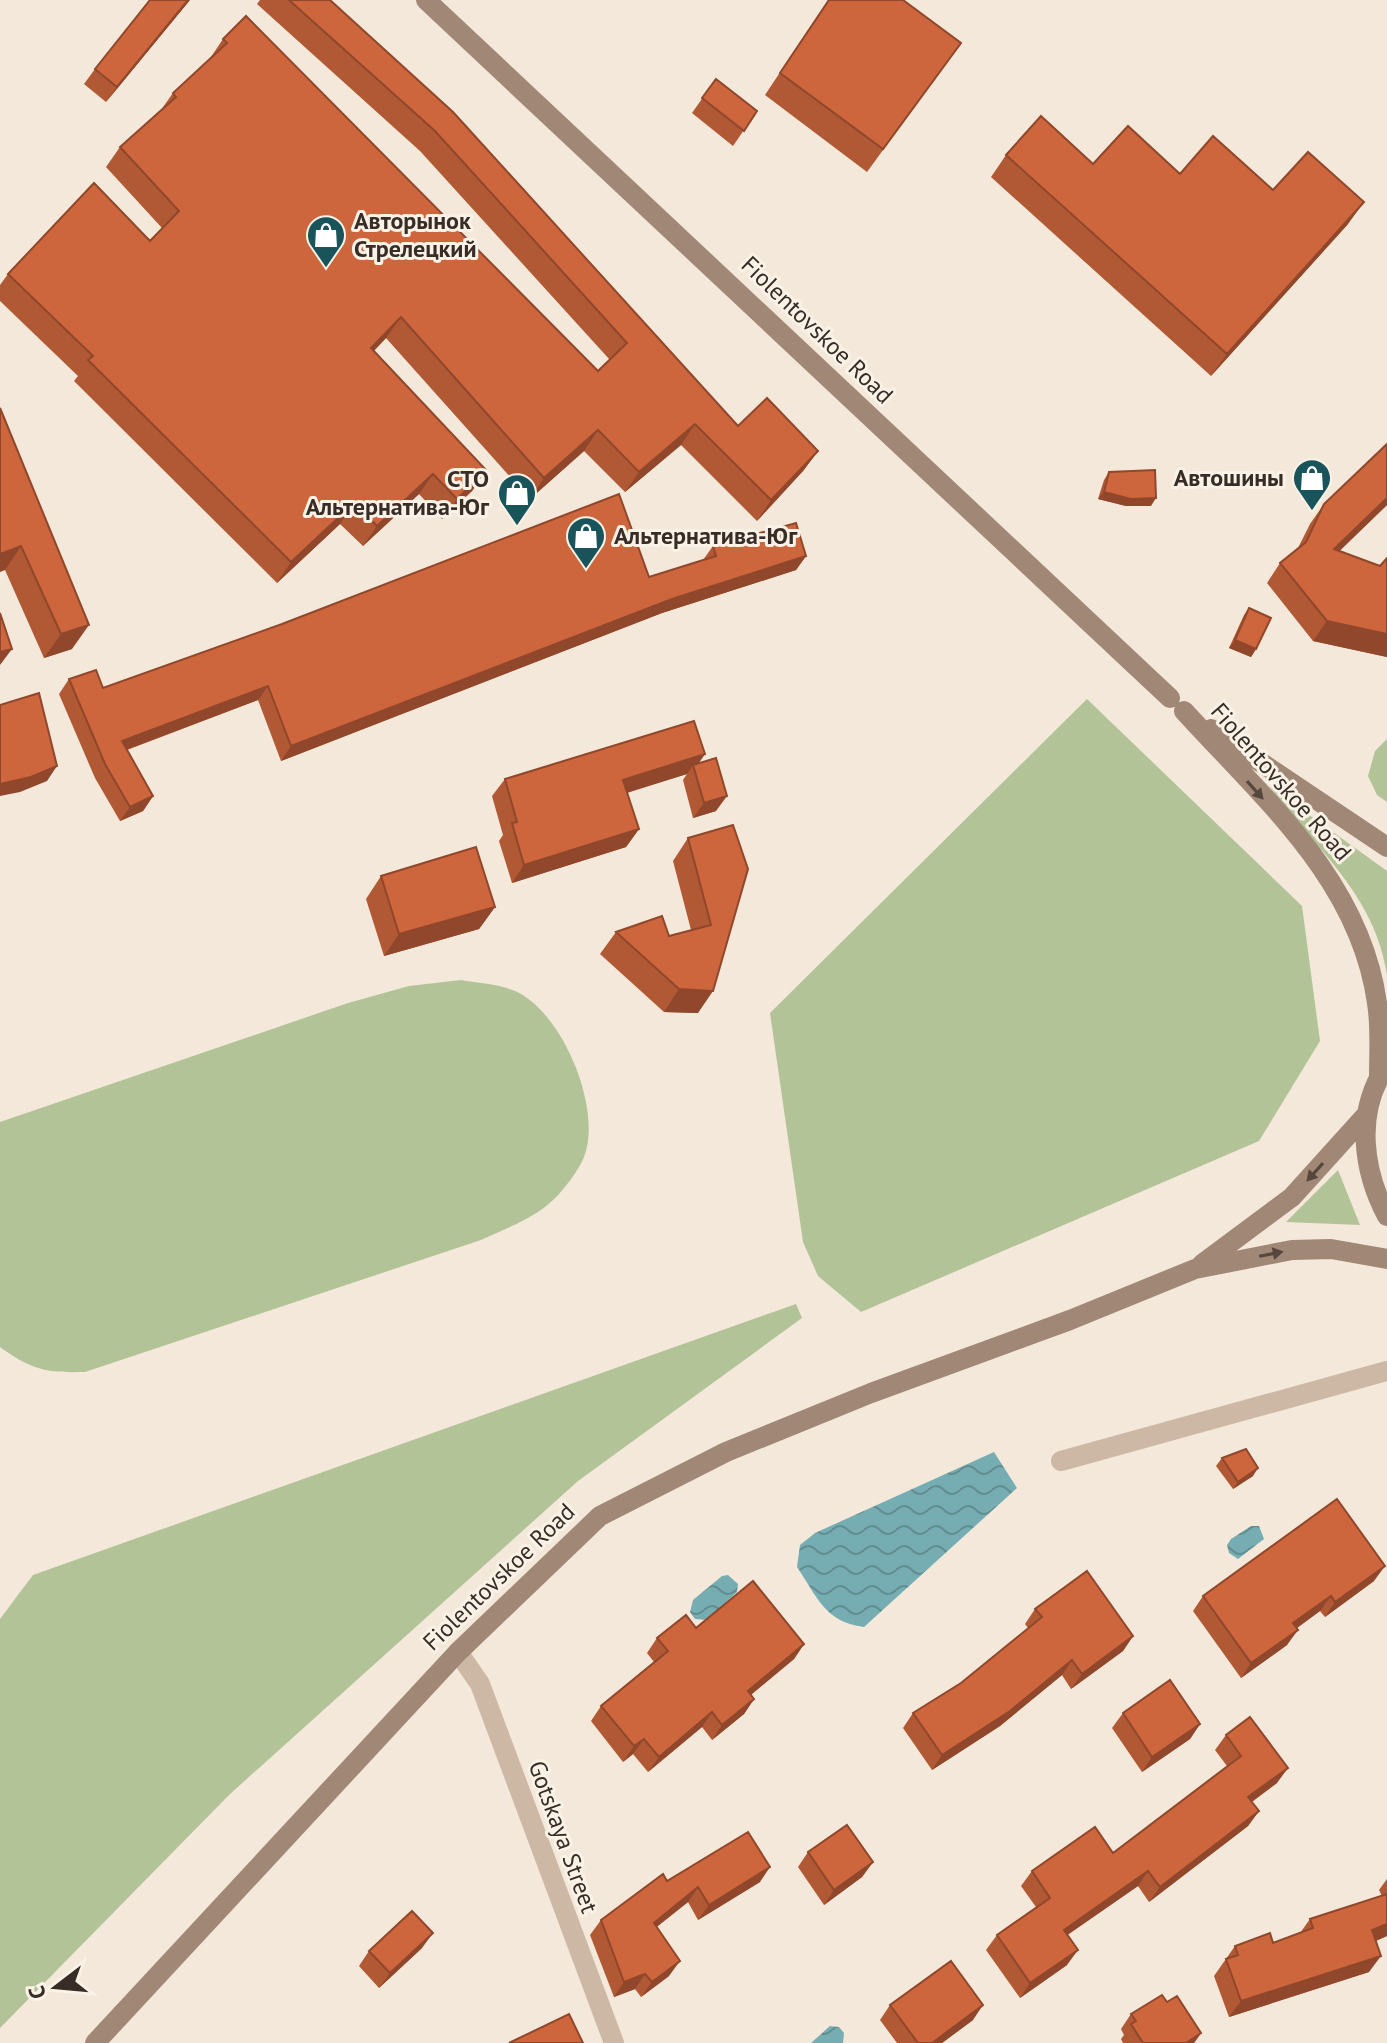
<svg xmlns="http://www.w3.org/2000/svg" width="1387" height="2043" viewBox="0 0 1387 2043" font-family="'PT Sans',sans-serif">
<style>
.grass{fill:#b3c398}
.water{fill:url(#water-waves)}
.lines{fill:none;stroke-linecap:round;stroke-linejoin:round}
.minor{stroke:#ccb8a5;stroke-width:20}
.secondary{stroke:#a08776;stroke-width:20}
.wall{fill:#b15834}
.shaded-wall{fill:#90472b}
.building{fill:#ce663d;stroke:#90472b;stroke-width:2}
.oneway{fill:#56473e}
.labels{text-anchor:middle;stroke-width:6;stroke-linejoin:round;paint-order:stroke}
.poi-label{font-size:24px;font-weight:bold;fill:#372c26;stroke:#faf2e6;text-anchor:start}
.street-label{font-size:24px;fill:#372c26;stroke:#faf2e6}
</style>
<defs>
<pattern id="water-waves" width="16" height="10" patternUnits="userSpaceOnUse" patternTransform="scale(2)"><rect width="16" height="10" fill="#76adb2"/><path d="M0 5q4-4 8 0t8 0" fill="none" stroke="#628d91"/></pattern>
</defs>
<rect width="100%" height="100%" fill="#f3e8d9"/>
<path class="grass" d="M1087,699L1302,906L1320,1041L1259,1141L861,1312L818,1276L803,1242L770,1013Z
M1387,739V802L1377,795L1368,776L1375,751Z
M1269,786L1387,871V975C1375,894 1315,849 1269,786Z
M461,980C477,983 499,984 515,991C562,1011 603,1109 584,1157C580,1167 571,1180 564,1188C544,1215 511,1226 481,1240L85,1372C46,1373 32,1370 0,1347V1122L348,1003L409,986Z
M1338,1170L1360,1225L1286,1222Z
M796,1304L802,1318L578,1481L230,1794L0,2028V1619L33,1575Z"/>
<path class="water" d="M994,1452L1017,1488L864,1627C825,1622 818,1598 797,1567L800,1545L815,1533Z
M1251,1526H1259L1264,1539L1238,1559L1229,1553L1227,1545L1231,1539Z
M728,1575L738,1584L737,1592L707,1620L695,1619L690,1612L693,1600L722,1576Z
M830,2026L839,2027L844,2033L843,2043H811Z"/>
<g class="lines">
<path class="minor" d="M1061,1461L1387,1371
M458,1652L480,1684L614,2043"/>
<path class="secondary" d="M426,0L1170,698
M1184,711C1263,798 1360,880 1377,1003C1381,1027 1379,1053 1379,1077
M1211,729L1387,847
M1385,1068C1355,1113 1363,1171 1387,1216
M1202,1264L1292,1197L1367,1114
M95,2043L458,1652L600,1516L726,1452L871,1393L1070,1320L1195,1269L1292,1250L1331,1249L1387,1259"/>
</g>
<path class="wall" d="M190,0L106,102L84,84L95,69Z
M260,0H330L738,426L818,451L803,471L757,521L681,445L625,492L584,451L530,499L386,338L374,351L486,470L472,491L442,519L419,494L363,546L340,524L277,583L74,381L78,376L0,301V285L8,274L150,241L162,228L106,167L120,147L161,110L173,93L209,60L223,39L598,371L610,360L420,151L257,4Z
M828,0H903L945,65L867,172L765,95Z
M716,79L757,111L733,146L692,113Z
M1006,155L1180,174L1273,190L1348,224L1211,376L991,177Z
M0,408L72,649L44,658L5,570Z
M1387,444V505L1339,551L1387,657L1313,641L1267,583L1280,563L1298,548L1310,524L1324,504Z
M1109,472L1151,506H1126L1098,499L1104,480Z
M713,546L806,556L796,570L662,613L281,761L258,700L127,750L153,796L143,811L120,821L95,778L59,694L69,679L103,688L649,577L703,560Z
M1249,608L1256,649L1251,657L1229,648L1244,615Z
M705,754L698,763L716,811L693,818L683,780L687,774L627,792L639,829L626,847L512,883L499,841L503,835L492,796L505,779Z
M733,825L698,1013L664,1012L600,954L616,932L669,936L691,930L673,861L688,838Z
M381,876L495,907L479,929L384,956L366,899Z
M1222,1458L1253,1476L1233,1489L1216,1466Z
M1374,1581L1325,1617L1320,1611L1297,1628L1287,1645L1241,1678L1193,1611L1203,1596Z
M1035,1609L1133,1636L1123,1651L1071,1689L1062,1675L1000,1726L932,1770L903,1728L913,1713L961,1683L1028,1628L1025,1624Z
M696,1628L804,1644L794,1659L751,1695L754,1699L744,1714L712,1740L702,1727L648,1772L633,1754L623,1762L591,1721L601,1706L654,1662L647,1653L657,1638Z
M1123,1713L1200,1724L1190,1739L1142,1772L1112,1728Z
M1226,1735L1277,1783L1252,1802L1259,1811L1248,1826L1149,1902L1138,1886L1067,1935V1965L1020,1998L986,1950L997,1935L1036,1907L1021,1886L1032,1871L1113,1853L1227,1766L1215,1750Z
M808,1852L873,1862L862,1877L824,1905L798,1867Z
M1387,1879V1936L1376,1941L1369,1972L1229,2017L1214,1976L1235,1946L1273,1943L1300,1933L1310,1919L1382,1896L1379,1890Z
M667,1881L760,1882L698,1920L688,1902L656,1927L669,1976L641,1997L635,1989L614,1997L590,1935L601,1920Z
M422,1948L379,1988L359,1966L369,1951Z
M1167,2002L1201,2033L1194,2043H1123L1121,2039L1124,2035L1121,2029L1131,2014Z
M890,2005L973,2020L942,2043H897L880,2020Z"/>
<path class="shaded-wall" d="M188,0H190L106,102L117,87Z
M1364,202L1348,224L1211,376L1227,354Z
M401,317L386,338L357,368L371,348Z
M695,424L681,445L625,492L639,472Z
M598,430L584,451L530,499L544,478Z
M818,451L803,471L757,521L771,500Z
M486,470L472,491L442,519L457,499Z
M433,474L419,494L363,546L377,526Z
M1104,492L1156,498L1151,506H1126L1098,499Z
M1387,498V505L1321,569L1334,549Z
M354,503L340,524L277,583L291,562Z
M21,546L5,570L0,572V554Z
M806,556L796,570L662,613L281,761L291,746L672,599Z
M1327,621L1387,634V657L1313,641Z
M89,625L72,649L44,658L61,634Z
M1235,640L1256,649L1251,657L1229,648Z
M12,649L0,665V652Z
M268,686L258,700L112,755L122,741Z
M705,754L695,769L693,765L687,774L611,798L623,780Z
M57,766L47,781L20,792L0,796V784Z
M153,796L143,811L120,821L130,807Z
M727,796L716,811L693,818L704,803Z
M639,829L626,847L512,883L524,865Z
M495,907L479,929L384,956L399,934Z
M679,989L713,991L698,1013L664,1012Z
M1258,1468L1253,1476L1233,1489L1238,1482Z
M1385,1566L1374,1581L1325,1617L1335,1602Z
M1331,1596L1320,1611L1283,1638L1293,1623Z
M1298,1630L1287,1645L1241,1678L1251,1663Z
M1133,1636L1123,1651L1071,1689L1082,1674Z
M804,1644L794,1659L737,1706L748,1691Z
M1072,1660L1062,1675L1000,1726L932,1770L942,1755Z
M754,1699L744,1714L712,1740L722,1725Z
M712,1712L702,1727L648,1772L659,1757Z
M1200,1724L1190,1739L1142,1772L1152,1757Z
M644,1739L633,1754L623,1762L634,1746Z
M1288,1768L1277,1783L1237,1812L1248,1797Z
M1259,1811L1248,1826L1149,1902L1160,1887Z
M873,1862L862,1877L824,1905L834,1890Z
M770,1867L760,1882L698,1920L709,1905Z
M1148,1871L1138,1886L1053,1945L1064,1930Z
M698,1887L688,1902L643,1938L654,1923Z
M1387,1924V1936L1361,1947L1372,1930Z
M433,1933L422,1948L379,1988L390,1973Z
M1078,1950L1067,1965L1020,1998L1030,1983Z
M1381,1956L1369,1972L1229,2017L1241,2001Z
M680,1961L669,1976L641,1997L652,1982Z
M645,1974L635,1989L614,1997L624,1982Z
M983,2005L973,2020L942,2043H932Z
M1201,2033L1194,2043H1186Z"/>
<path class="building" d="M150,0H188L117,87L95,69Z
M289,0H330L453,112L738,426L767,398L818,451L771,500L695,424L639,472L598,430L544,478L401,317L371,348L486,470L457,499L433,474L377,526L354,503L291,562L88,360L93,356L8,274L94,183L150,241L179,211L120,147L176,97L173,93L227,43L223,39L246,16L598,371L627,343L435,131Z
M829,0H903L961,43L883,149L780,73Z
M716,79L757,111L744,131L702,98Z
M1041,116L1093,164L1128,126L1180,174L1213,136L1273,190L1308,152L1364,202L1227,354L1006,155Z
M0,408L89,625L61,634L21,546L0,554Z
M1387,444V498L1334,549L1380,566L1387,558V634L1327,621L1280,563L1306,542L1324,504Z
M1155,470L1156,498L1131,499L1104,492L1109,472Z
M619,494L649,577L716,556L713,546L796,523L806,556L672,599L291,746L268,686L122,741L153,796L130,807L105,764L69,679L96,670L103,688L282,624Z
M1249,608L1271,618L1256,649L1235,640Z
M0,613L12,649L0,652Z
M39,693L57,766L31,777L0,784V705Z
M694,721L705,754L623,780L639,829L524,865L512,823L517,822L505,779Z
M716,758L727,796L704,803L693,765Z
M733,825L748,869L713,991L679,989L616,932L662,916L669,936L711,925L688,838Z
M476,847L495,907L399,934L381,876Z
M1246,1449L1258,1468L1238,1482L1222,1458Z
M1337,1499L1385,1566L1335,1602L1331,1596L1293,1623L1298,1630L1251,1663L1203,1596Z
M1087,1571L1133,1636L1082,1674L1072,1660L1010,1711L942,1755L913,1713L961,1683L1042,1617L1035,1609Z
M753,1581L804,1644L748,1691L754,1699L722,1725L712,1712L659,1757L644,1739L634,1746L601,1706L668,1651L657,1638L686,1615L696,1628Z
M1170,1680L1200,1724L1152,1757L1123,1713Z
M1250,1717L1288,1768L1248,1797L1259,1811L1160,1887L1148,1871L1064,1930L1078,1950L1030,1983L997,1935L1050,1898L1032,1871L1095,1827L1113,1853L1241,1756L1226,1735Z
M847,1825L873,1862L834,1890L808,1852Z
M748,1832L770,1867L709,1905L698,1887L654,1923L680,1961L652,1982L645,1974L624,1982L601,1920L663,1874L667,1881Z
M1387,1894V1924L1372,1930L1381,1956L1241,2001L1226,1959L1238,1955L1235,1946L1270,1933L1273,1943L1313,1928L1310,1919Z
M412,1911L433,1933L390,1973L369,1951Z
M951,1961L983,2005L932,2043H918L890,2005Z
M1162,1995L1167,2002L1177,1996L1201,2033L1186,2043H1143L1131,2024L1136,2021L1131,2014Z
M569,2014L583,2043H509Z"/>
<defs><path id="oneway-solid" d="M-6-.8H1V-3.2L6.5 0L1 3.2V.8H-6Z" transform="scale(2)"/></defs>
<g class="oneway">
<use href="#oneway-solid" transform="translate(1255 790) rotate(48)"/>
<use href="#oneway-solid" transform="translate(1315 1172) rotate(132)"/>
<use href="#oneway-solid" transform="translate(1271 1254) rotate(-11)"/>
</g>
<defs>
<g id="shop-pin" transform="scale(2)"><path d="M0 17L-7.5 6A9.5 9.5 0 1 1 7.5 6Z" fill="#19545b" stroke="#faf2e6"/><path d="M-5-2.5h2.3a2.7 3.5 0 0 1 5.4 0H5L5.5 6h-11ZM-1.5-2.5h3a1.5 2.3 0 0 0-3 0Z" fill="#fff"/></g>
</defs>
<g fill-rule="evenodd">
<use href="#shop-pin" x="326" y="235"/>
<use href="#shop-pin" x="1312" y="478"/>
<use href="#shop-pin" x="517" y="493"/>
<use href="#shop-pin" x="586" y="536"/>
</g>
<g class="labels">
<g class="poi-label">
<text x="354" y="229">Авторынок<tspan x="354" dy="28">Стрелецкий</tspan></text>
<text x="1284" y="486" text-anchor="end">Автошины</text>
<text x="489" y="487" text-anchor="end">СТО<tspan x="489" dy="28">Альтернатива-Юг</tspan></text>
<text x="614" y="544">Альтернатива-Юг</text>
</g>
<g class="street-label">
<text transform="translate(817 330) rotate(44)" y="8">Fiolentovskoe Road</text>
<text transform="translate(1281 782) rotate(49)" y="8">Fiolentovskoe Road</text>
<text transform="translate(499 1577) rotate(-44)" y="8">Fiolentovskoe Road</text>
<text transform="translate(563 1837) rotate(70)" y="8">Gotskaya Street</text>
</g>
</g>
<g transform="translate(56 1987) rotate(254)" stroke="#faf2e6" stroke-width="6" paint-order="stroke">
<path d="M0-6L14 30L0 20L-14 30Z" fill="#372c26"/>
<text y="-12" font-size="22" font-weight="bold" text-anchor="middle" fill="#372c26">С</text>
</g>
</svg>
